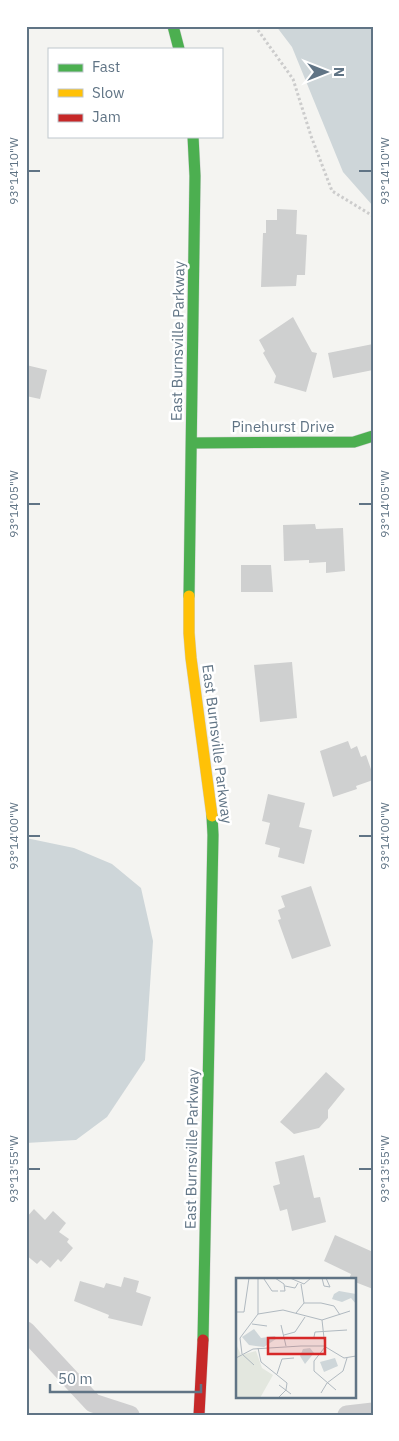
<svg xmlns="http://www.w3.org/2000/svg" width="399" height="1441" viewBox="0 0 399 1441" font-family="'IBM Plex Sans',sans-serif">
<style>
.water{fill:#ced6d9}
.building{fill:#cfd0d0}
.lines{fill:none;stroke-linecap:round;stroke-linejoin:round}
.fast-casing{stroke:#d1d2d2;stroke-width:12}
.slow-casing{stroke:#d1d2d2;stroke-width:12}
.jam-casing{stroke:#d1d2d2;stroke-width:12}
.path{stroke:#ccc;stroke-width:3;stroke-dasharray:2.5 2.5;stroke-linecap:butt}
.street{stroke:#cfcfd0;stroke-width:19}
.fast{stroke:#4caf50;stroke-width:11}
.slow{stroke:#ffc107;stroke-width:11}
.jam{stroke:#c62828;stroke-width:11}
.ticks{fill:none;stroke:#607485;stroke-width:2}
.labels{text-anchor:middle;stroke-width:5;stroke-linejoin:round;paint-order:stroke}
.street-label{font-size:15px;fill:#607485;stroke:#fff}
.inset-road{fill:none;stroke:#b0b9c0;stroke-width:1}
.view{fill:#d62828;fill-opacity:0.15;stroke:#d62828;stroke-width:2.5}
.inset-edge{fill:none;stroke:#607485;stroke-width:2.5}
.neatline{fill:none;stroke:#607485;stroke-width:2}
.ticks-label{font-size:12px;text-anchor:middle;fill:#607485}
</style>
<rect width="100%" height="100%" fill="#f4f4f1"/>
<path class="water" d="M276,26H373V206L343,172L292,47Z
M26,838L74,848L112,864L141,888L153,941L145,1060L107,1117L76,1140L26,1143Z"/>
<path class="building" d="M277,209L297,210L296,234L307,235L305,275H297L296,286L261,287L263,233H266V220H277Z
M293,317L312,352L317,353L306,392L274,383L276,376L263,353L265,351L259,340Z
M373,344V370L333,378L328,353Z
M26,365L47,370L40,399L26,396Z
M315,524L316,529L343,528L345,571L326,573V562L309,563V560L284,561L283,525Z
M241,565H271L273,592H241Z
M292,662L297,718L260,722L254,665Z
M348,741L351,749L357,746L361,757L366,755L373,775V780L356,786L357,789L333,797L320,751Z
M268,794L305,803L299,827L312,830L304,864L278,857L280,848L265,844L270,823L262,821Z
M311,886L331,946L292,959L278,920L281,919L278,910L285,907L281,896Z
M326,1072L345,1089L328,1110V1118L319,1128L294,1134L280,1122Z
M304,1155L314,1198L320,1197L326,1222L292,1231L287,1209L280,1211L273,1186L280,1184L275,1162Z
M34,1209L45,1220L53,1211L66,1223L59,1232L69,1239L67,1242L73,1248L61,1262L58,1259L50,1268L41,1260L37,1264L26,1255V1218Z
M335,1235L373,1252V1289L355,1282V1280L349,1279L351,1274L324,1261Z
M124,1277L139,1281L136,1292L151,1297L142,1326L108,1318L109,1315L74,1301L80,1281L104,1288L106,1283L121,1287Z"/>
<g class="lines">
<g class="fast-casing">
<path id="fast" d="M173,26L179,49
M192,443L354,442L373,436
M189,596L195,176L193,136
M203,1340L213,835L212,816"/>
</g>
<g class="slow-casing">
<path id="slow" d="M189,596V633L191,658L212,816"/>
</g>
<g class="jam-casing">
<path id="jam" d="M199,1415L203,1340"/>
</g>
<path class="path" d="M255,26L293,79L311,136L332,191L373,216"/>
<path class="street" d="M26,1331L93,1403L130,1415
M347,1415L373,1412"/>
<use href="#fast" class="fast"/>
<use href="#slow" class="slow"/>
<use href="#jam" class="jam"/>
</g>
<path class="ticks" d="M28,171H40M359,171H372M28,504H40M359,504H372M28,836H40M359,836H372M28,1169H40M359,1169H372"/>
<g class="labels">
<g class="street-label">
<text transform="translate(178 341) rotate(-89)" y="5">East Burnsville Parkway</text>
<text x="283" y="432">Pinehurst Drive</text>
<text transform="translate(217 744) rotate(83)" y="5">East Burnsville Parkway</text>
<text transform="translate(192 1149) rotate(-89)" y="5">East Burnsville Parkway</text>
</g>
</g>
<g transform="translate(236 1278)">
<rect width="120" height="120" fill="#f4f4f1"/>
<path d="M0,66L5,77L20,73L26,90L37,97L24,120H0Z" fill="#e3e7df"/>
<path d="M103,13L120,16V26L115,20L106,24L96,21L98,16ZM18,51L25,60L39,58L40,61L28,69L13,67L6,59ZM74,70L78,75L69,86L64,78L67,71ZM99,80L102,88L88,94L84,84Z" fill="#ced6d9"/>
<path class="inset-road" d="M39,0L48,6L49,13H44M54,0L68,6L75,0M86,0L88,8L94,9L90,0M28,1L36,13H42M65,6L68,25M49,8L59,10L62,5M0,34H8L13,0M60,35L68,25H85L98,28L104,37M22,36L47,32L86,42L114,33M86,42L89,69L78,83V93L100,112M16,46L31,48M45,47L50,68M48,57L59,54L69,39M78,59L79,54L111,52M22,70L25,84L51,105L50,112L42,120M0,80L17,71L65,68H88L108,80L120,78M18,87L6,76L4,60L22,36V0M41,96L46,81L58,80M43,107L55,116M85,115L91,105L107,93L111,80"/>
<path class="view" d="M32,60H89V76H32Z"/>
<rect width="120" height="120" class="inset-edge"/>
</g>
<rect width="399" height="1441" fill="none" stroke="#ffffff" stroke-width="55"/>
<rect x="48" y="48" width="175" height="90" fill="#ffffff" stroke="#bfc7ce"/>
<rect x="58" y="64" width="25" height="8" fill="#4caf50" stroke="#bfc7ce"/>
<text x="92" y="72" font-size="15" fill="#607485">Fast</text>
<rect x="58" y="89" width="25" height="8" fill="#ffc107" stroke="#bfc7ce"/>
<text x="92" y="98" font-size="15" fill="#607485">Slow</text>
<rect x="58" y="114" width="25" height="8" fill="#c62828" stroke="#bfc7ce"/>
<text x="92" y="122" font-size="15" fill="#607485">Jam</text>
<g transform="translate(326 72) rotate(90)" stroke="#ffffff" stroke-width="4" paint-order="stroke">
<path d="M0-4L9 19L0 12L-9 19Z" fill="#607485"/>
<text y="-8" font-size="14" font-weight="bold" text-anchor="middle" fill="#607485">N</text>
</g>
<path d="M50 1384v8h151v-8" fill="none" stroke="#607485" stroke-width="2.5"/>
<text x="58" y="1384" font-size="15" fill="#607485" stroke="#ffffff" stroke-width="4" paint-order="stroke">50 m</text>
<rect x="28" y="28" width="344" height="1386" class="neatline"/>
<g class="ticks-label">
<text transform="translate(385 171) rotate(-90)" y="4">93°14'10"W</text>
<text transform="translate(14 171) rotate(-90)" y="4">93°14'10"W</text>
<text transform="translate(14 504) rotate(-90)" y="4">93°14'05"W</text>
<text transform="translate(385 504) rotate(-90)" y="4">93°14'05"W</text>
<text transform="translate(14 836) rotate(-90)" y="4">93°14'00"W</text>
<text transform="translate(385 836) rotate(-90)" y="4">93°14'00"W</text>
<text transform="translate(14 1169) rotate(-90)" y="4">93°13'55"W</text>
<text transform="translate(385 1169) rotate(-90)" y="4">93°13'55"W</text>
</g>
</svg>
